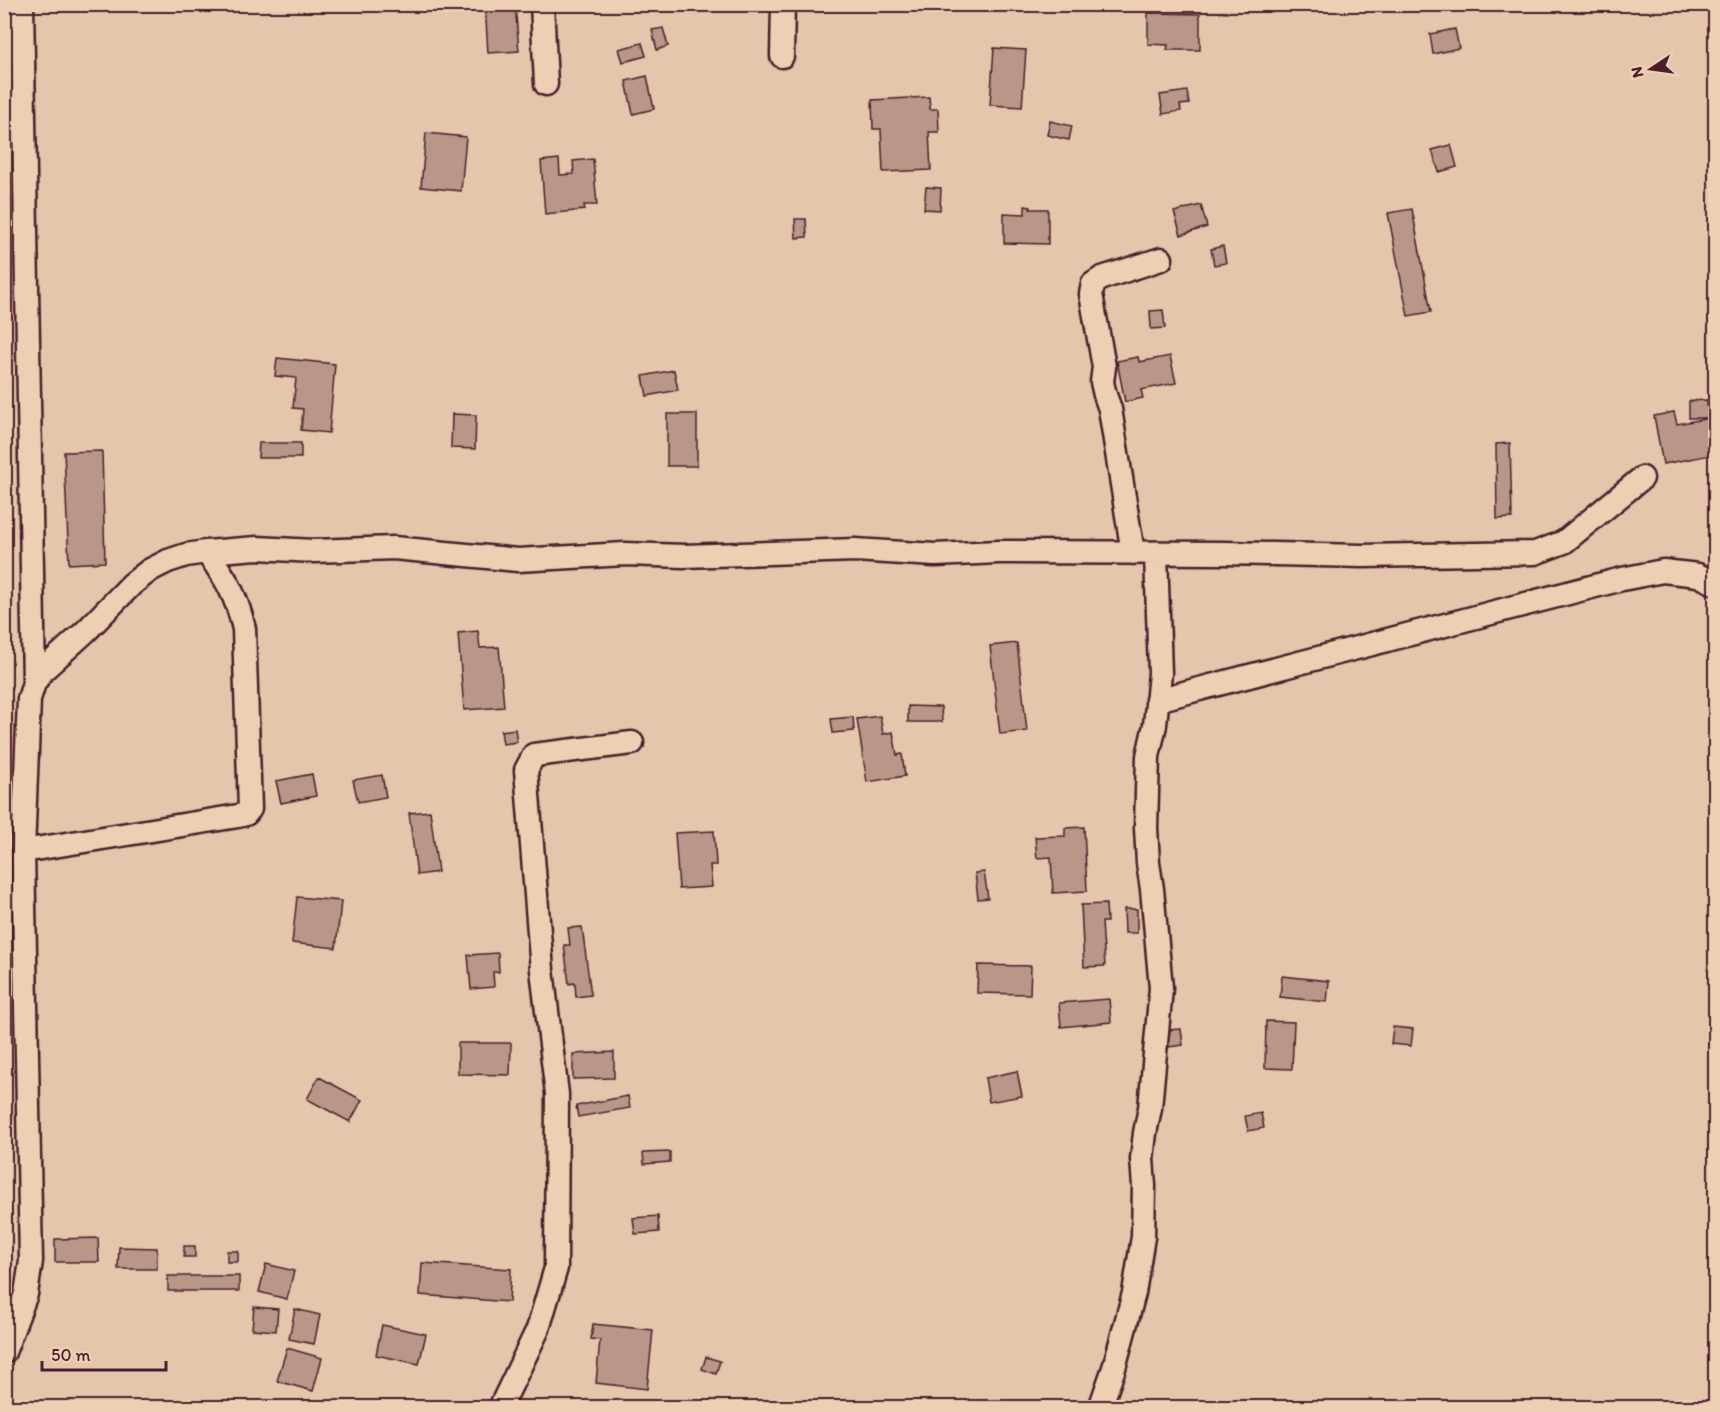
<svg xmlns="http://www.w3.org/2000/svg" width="1720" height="1412" viewBox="0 0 1720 1412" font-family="Itim,sans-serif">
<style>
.building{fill:#b89788;stroke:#4a1f2b;stroke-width:1.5}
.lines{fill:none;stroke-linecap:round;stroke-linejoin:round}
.minor-casing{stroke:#4a1f2b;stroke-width:27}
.minor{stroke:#edd0b4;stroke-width:22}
</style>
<rect width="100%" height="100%" fill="#e3c6ac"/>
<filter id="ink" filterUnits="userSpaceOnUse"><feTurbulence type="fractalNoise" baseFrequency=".0167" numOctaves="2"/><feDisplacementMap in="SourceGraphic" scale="12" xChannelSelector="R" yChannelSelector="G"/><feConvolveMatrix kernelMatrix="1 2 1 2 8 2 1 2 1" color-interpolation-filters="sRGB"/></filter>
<g filter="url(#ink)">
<path class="building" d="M485,4H515L519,51L488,53Z
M1148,13L1200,14V50H1167L1168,45L1148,44Z
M663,28L668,46L657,50L652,30Z
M1455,29L1459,48L1433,54L1430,34Z
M642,43L646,56L623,62L619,49Z
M994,48L1026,50L1022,107L990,105Z
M647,76L654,109L633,114L626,81Z
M1187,91L1189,104L1180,105L1181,111L1163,114L1160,95Z
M929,97L930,109H938L939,132H929L931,170L883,172L881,129H873L872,100Z
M1050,121L1072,126L1069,140L1047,135Z
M426,133L466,137L461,191L421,187Z
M1451,145L1457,167L1439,172L1432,150Z
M559,159L560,175L574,174L573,161L593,159L597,205H584L585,210L545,214L541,161Z
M926,187L941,188L940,210L924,209Z
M1201,205L1207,227L1181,235L1174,212Z
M1025,206L1031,207L1030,209H1048V244L1004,243V213L1025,214Z
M1412,209L1431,312L1408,316L1388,213Z
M795,219H806L807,237L796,238Z
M1223,246L1226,263L1214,265L1211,249Z
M1163,310L1165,328L1151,329L1150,311Z
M1170,356L1176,383L1141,390L1143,398L1125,402L1117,361L1138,357L1139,362Z
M277,358L335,364L329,433L301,430L303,409L293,408L296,378L275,376Z
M674,370L678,390L647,396L643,376Z
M1707,400L1708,418H1689V401Z
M1674,412L1677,424L1716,417V454L1663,464L1654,416Z
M452,414L476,415L475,449L451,448Z
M667,414H697V466H667Z
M259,443H301V458H258Z
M1510,443L1512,518L1497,519L1496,444Z
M102,451L105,562L69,564L64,452Z
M478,631L480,648L499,647L504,707L464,710L458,633Z
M1017,643L1027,731L1000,734L990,646Z
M908,706L941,707L942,722H908Z
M880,716L883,734L893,732L897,755L902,754L905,776L867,782L857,719Z
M853,717L854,731L833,733L831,719Z
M515,729L517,742L503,744L501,731Z
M312,774L316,796L281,803L276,781Z
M382,775L386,797L358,802L353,780Z
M430,811L438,872L417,875L409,813Z
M1084,827L1087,891L1053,893L1051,857L1037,858L1035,837L1065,836V828Z
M714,831L716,865H710L712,887L679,889L675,833Z
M984,872L988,898L978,899L975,873Z
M297,897L341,901L336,948L292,943Z
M1106,904L1107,922H1102L1105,966L1084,967L1081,905Z
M1124,909H1137V933H1125Z
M582,927L591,995L576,997L575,983L569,984L564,945H570L568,928Z
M498,953L499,972H493L494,987L471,989L468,955Z
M978,965L1031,966L1030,994L977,993Z
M1282,976L1329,981L1327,1002L1280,997Z
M1109,999L1111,1022L1061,1027L1059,1003Z
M1266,1021L1294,1022L1292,1069L1265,1068Z
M1393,1027L1413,1029L1411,1046L1391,1044Z
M1181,1029L1183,1045L1169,1047L1167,1030Z
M458,1043H511L510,1075L458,1074Z
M614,1052V1078L573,1079V1054Z
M1017,1071L1022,1096L989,1102L985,1078Z
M319,1077L362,1100L350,1122L307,1099Z
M628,1096L630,1108L578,1117L576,1106Z
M1261,1113L1264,1128L1248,1131L1245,1116Z
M670,1152V1162L644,1164L643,1153Z
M658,1216L659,1232L635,1234L633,1218Z
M98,1238L99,1262H55V1239Z
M184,1246H195V1257H184Z
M119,1247L157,1248V1269H118Z
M227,1251H238V1262H227Z
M422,1263L511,1269L509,1302L420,1295Z
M266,1264L294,1271L287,1299L259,1292Z
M168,1276H239V1291H168Z
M254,1307L278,1309L276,1331L252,1329Z
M295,1309L320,1315L314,1344L289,1339Z
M593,1324L653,1330L647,1389L596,1383L600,1340L591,1339Z
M382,1325L426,1334L419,1364L376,1355Z
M287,1348L322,1358L313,1391L277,1381Z
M706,1357L720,1361L716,1374L702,1369Z"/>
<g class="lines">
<g class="minor-casing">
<path id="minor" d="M22,4L34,683
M542,4L546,84
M782,56L783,4
M1133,553L1110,409L1105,395L1102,382L1104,367L1091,294L1093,284L1102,278L1161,259
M1157,700L1622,579L1663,571L1698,575L1716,584
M23,851L238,816L246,814L250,809L244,629C237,597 226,577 206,552
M4,1352L26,1294L31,1261L23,851L29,699L34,683L43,670L86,631L132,584L150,570L168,561L186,555L206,552L257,548L314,551L394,548L518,560L625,554L684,556L855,550L935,555L998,552L1224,553L1363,556L1535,553L1564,542L1642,478
M500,1408L538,1329L556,1268L557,1094L542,970L526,770L534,755L632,743
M1100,1408L1114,1368L1134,1293L1143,1237L1144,1186L1142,1159L1145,1133L1150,1108L1161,988L1152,889L1148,863L1146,828L1148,756L1155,725L1160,673L1156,554"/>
</g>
<use href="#minor" class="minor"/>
</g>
</g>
<rect width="1720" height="1412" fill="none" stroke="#edd0b4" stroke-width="24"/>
<rect x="12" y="12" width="1696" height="1388" fill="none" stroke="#4a1f2b" stroke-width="2" filter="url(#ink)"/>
<g transform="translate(1651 69) rotate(257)" stroke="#edd0b4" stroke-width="4.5" paint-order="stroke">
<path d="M0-4.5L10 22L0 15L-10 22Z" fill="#4a1f2b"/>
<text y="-9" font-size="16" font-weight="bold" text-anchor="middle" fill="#4a1f2b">N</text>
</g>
<path d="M42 1361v9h124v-9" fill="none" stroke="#4a1f2b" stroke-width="3"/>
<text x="51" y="1361" font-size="18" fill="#4a1f2b" stroke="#edd0b4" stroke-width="4.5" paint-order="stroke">50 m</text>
</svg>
